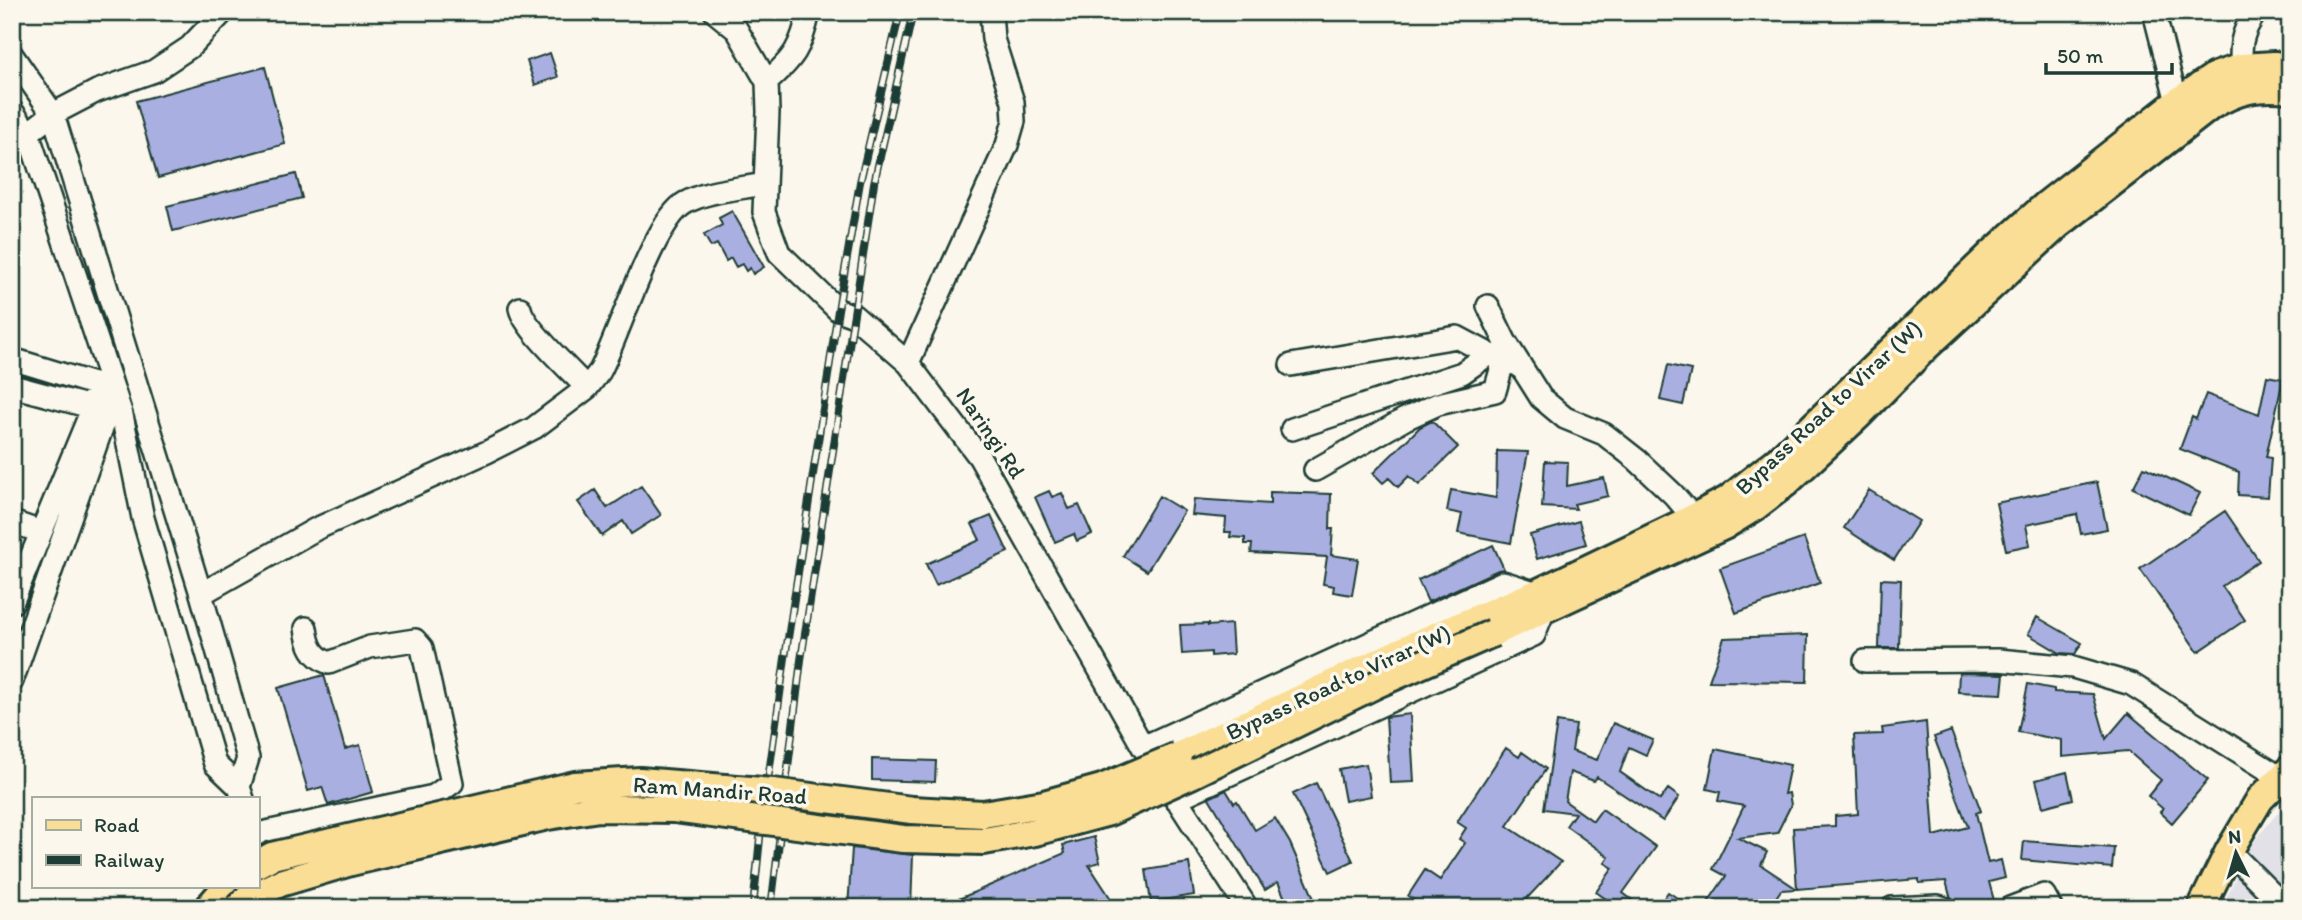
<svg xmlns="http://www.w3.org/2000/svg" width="2302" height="920" viewBox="0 0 2302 920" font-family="Itim,sans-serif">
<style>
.built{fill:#e2e1e8}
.building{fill:#a9afe0;stroke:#1f3d34;stroke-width:2}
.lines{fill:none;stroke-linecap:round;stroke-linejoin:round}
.minor-casing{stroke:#1f3d34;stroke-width:26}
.major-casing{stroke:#1f3d34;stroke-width:32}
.minor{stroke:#fbf7ec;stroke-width:21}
.major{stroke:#fbde96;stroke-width:26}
.rail-casing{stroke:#1f3d34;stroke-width:8}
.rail{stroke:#fbf7ec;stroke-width:5;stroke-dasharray:16;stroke-linecap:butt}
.major-bridge-casing{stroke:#1f3d34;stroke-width:32;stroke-linecap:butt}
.major-bridge{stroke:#fbde96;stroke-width:26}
.labels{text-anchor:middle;stroke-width:7;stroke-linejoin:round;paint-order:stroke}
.street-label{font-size:23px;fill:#1f3d34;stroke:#fbf7ec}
</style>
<rect width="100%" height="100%" fill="#fbf7ec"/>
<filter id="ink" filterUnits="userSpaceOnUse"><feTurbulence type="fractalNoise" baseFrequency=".0143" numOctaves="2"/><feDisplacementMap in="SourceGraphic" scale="14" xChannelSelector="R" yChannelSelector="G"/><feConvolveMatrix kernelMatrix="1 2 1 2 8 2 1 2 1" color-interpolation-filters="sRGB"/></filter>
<g filter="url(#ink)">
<path class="built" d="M2290,798V908H2222L2249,847Z"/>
<path class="building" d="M550,53L558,77L535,85L527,61Z
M265,67L285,144L158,178L136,101Z
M296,174L302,198L173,231L167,206Z
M732,211L764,267L753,274L750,268L746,271L742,264L736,267L731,258L726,261L717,244L711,247L704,235L722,225L719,218Z
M1668,365L1691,370L1683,405L1660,400Z
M2267,376L2283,379L2266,457L2271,458L2268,497L2238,495L2239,472L2180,449L2192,417L2196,419L2206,394L2259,414Z
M1432,421L1458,447L1419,485L1409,476L1398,487L1389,478L1383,483L1373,473L1420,427Z
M1497,451L1528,452L1511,543L1458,533L1462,514L1447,511L1451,490L1496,498Z
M1545,461L1568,462L1567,486L1604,478L1608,496L1574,504L1576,509L1542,507Z
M2144,467L2200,493L2189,515L2133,488Z
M2097,482L2107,529L2081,534L2077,514L2026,525L2030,545L2006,550L1996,503Z
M641,486L661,515L631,534L623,521L602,536L578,502L595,490L607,508Z
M1869,490L1919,521L1894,560L1844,528Z
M1049,491L1052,497L1062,493L1069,509L1079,505L1092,534L1077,541L1074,534L1055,542L1035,497Z
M1270,492L1331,494L1330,529H1333L1331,555L1358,559L1352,595L1333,592L1334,586L1323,584L1327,557L1251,553L1252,544H1245V538L1230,537L1231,532H1225L1226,518L1192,515L1194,499L1270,504Z
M1159,496L1184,511L1147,571L1123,556Z
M2225,511L2259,561L2222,586L2245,620L2198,652L2140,569Z
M991,516L1008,552L936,585L926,564L980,540L972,524Z
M1579,521L1586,544L1537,559L1530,535Z
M1804,538L1820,583L1736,613L1720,568Z
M1493,545L1504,569L1498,570L1428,602L1418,580Z
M1881,579L1901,580L1899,648H1879Z
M2037,617L2082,643L2075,654L2060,653L2028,634Z
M1208,624V626L1231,624L1233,654L1211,656V652L1182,654L1180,625Z
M1808,635L1807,682L1709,681L1724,638Z
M1959,673L2004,674L2002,694L1958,692Z
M324,675L345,749L360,745L373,792L328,805L322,787L308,791L278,688Z
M2028,684L2054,689V692L2093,694L2106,739L2128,713L2208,780L2172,823L2160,812L2163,809L2148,796L2161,780L2128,751L2062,757V740L2018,732Z
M1410,714L1414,782L1390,783L1386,717Z
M1557,722L1576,725L1572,751L1597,760L1613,723L1653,740L1646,755L1629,747L1620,772L1660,800L1668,789L1679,797L1663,821L1597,777L1594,781L1570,772L1565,801L1593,821L1602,809L1656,847L1623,893L1643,908H1619L1596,892L1613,868L1605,863L1609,857L1566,826L1575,813L1544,809Z
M1926,722L1934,836L1968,827L1934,737L1951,731L1981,811L1976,813L1988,863L2001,860L2005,878L1989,882L1996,908H1957L1954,900L1950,896L1946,881L1919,883V879L1797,889L1793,828L1835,826V816L1858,814L1854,735L1883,734L1882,728Z
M1506,748L1519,757L1522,752L1546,769L1507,826L1561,862L1518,908H1425L1408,896L1425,870L1440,880L1465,843L1459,839L1466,828L1457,822Z
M1715,749L1790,765L1784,794L1789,793L1791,805L1777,833L1738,838L1767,852L1761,865L1797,889L1781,890L1769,908H1704L1726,876L1713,869L1744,806L1718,801L1720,792L1707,789Z
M872,759L936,761L935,782L872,780Z
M1366,764L1371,796L1345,801L1339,769Z
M2067,772L2073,799L2043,807L2036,780Z
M1316,783L1353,861L1330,872L1293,794Z
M1226,790L1234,803L1237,801L1255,830L1275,818L1290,843L1318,908H1289L1278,882L1265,890L1209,798Z
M1094,837L1100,862L1089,865L1117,908H938L1065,853L1063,845Z
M2024,841L2114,848L2112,868L2022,860Z
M852,848L913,855L911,908H848Z
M1189,863L1194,895L1151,902L1146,870Z
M1668,892L1693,908H1657Z"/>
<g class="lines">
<g class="minor-casing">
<path id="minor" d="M715,12L737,30L767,82L768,112L764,212L779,253L838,310L854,316L908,363L980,458L1143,747L1247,908
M2154,12L2177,102L2185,113
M12,55L53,114L201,594L248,758L239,787L243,799
M767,82C794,58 801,48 809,12
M2242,82C2241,52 2237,38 2256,12
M12,111L28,133L122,415L143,518L215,764L239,787
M28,133L53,114L97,91L154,71L190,47L223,12
M1488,306L1505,341L1541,398L1565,418L1604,434L1637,460L1673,494L1694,518
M520,308C523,327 572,372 587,388
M12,359L107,388
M908,363L1007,145L1014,121L1013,102L993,39L991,12
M1291,365L1457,337L1489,354L1520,366
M12,386L106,411
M1292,429L1462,373L1489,354
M1315,470L1405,419L1438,404L1495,391L1504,359
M12,522L41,532
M201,594L316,529L487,452L534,428L587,388L600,371C619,335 654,220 685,203C708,190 739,189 764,184
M12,603L93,407L96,384
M1865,661L1998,660L2073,667L2131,684L2281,778
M12,681L108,411V388
M1143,747L1503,582L1537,593
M1176,799L1534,635L1544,610
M257,834L434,796L452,783L422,648L415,640L370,647L329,663C313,657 308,645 306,628
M2229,851L2286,908
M257,852L274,908
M1892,908L1938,906L1944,908
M2010,908L2044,895L2051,908"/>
</g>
<g class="major-casing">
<path id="major" d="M1493,633L1724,526L1755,507L1786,483L1859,415L1926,347L2058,225L2211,106C2239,89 2257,86 2290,89
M1178,756L1414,645L1537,593L1683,523L1727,500L1778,460L1990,255L2047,204L2177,102L2215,76L2241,67L2274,65L2290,67
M208,908L226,887
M2201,908L2229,851L2260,799L2290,769"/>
</g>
<use href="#minor" class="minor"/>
<use href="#major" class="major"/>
<g class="rail-casing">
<path id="rail" d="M753,908L760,838L785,658L838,310L860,182L900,12
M771,908L801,660L874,183L913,12"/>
</g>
<use href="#rail" class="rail"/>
<g class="major-bridge-casing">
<path id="major-bridge" d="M257,864L272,856L575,785L640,781L773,792L912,810L983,814L1044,804L1102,788L1178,756
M238,908L247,899L280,883L351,862L548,816L599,808L674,809L903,839L984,841L1035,832L1109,812L1191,775L1379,683L1493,633"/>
</g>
<use href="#major-bridge" class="major-bridge"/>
</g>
</g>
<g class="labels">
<g class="street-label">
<text transform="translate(1828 407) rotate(-43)" y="8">Bypass Road to Virar (W)</text>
<text transform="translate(991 433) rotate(56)" y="8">Naringi Rd</text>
<text transform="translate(1338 682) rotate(-25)" y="8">Bypass Road to Virar (W)</text>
<text transform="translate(720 790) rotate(4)" y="8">Ram Mandir Road</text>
</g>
</g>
<rect width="2302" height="920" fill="none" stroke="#fbf7ec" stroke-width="42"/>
<rect x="21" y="21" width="2260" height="878" fill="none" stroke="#1f3d34" stroke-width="2.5" filter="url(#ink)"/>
<rect x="32" y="797" width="228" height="91" fill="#fbf7ec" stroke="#a3ada2" stroke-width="2"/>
<rect x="46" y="820" width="35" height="10" fill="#fbde96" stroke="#a3ada2" stroke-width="2"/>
<text x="94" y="832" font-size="21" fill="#1f3d34">Road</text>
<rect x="46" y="855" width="35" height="10" fill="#1f3d34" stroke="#a3ada2" stroke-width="2"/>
<text x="94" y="867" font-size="21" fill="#1f3d34">Railway</text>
<g transform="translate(2236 853) rotate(355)" stroke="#fbf7ec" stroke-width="5" paint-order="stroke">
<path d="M0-5L12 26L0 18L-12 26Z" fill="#1f3d34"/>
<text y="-10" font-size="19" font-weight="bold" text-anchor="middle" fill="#1f3d34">N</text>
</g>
<path d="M2046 63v10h126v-10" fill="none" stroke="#1f3d34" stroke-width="3.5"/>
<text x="2057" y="63" font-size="21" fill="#1f3d34" stroke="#fbf7ec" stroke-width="5" paint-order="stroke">50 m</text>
</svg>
